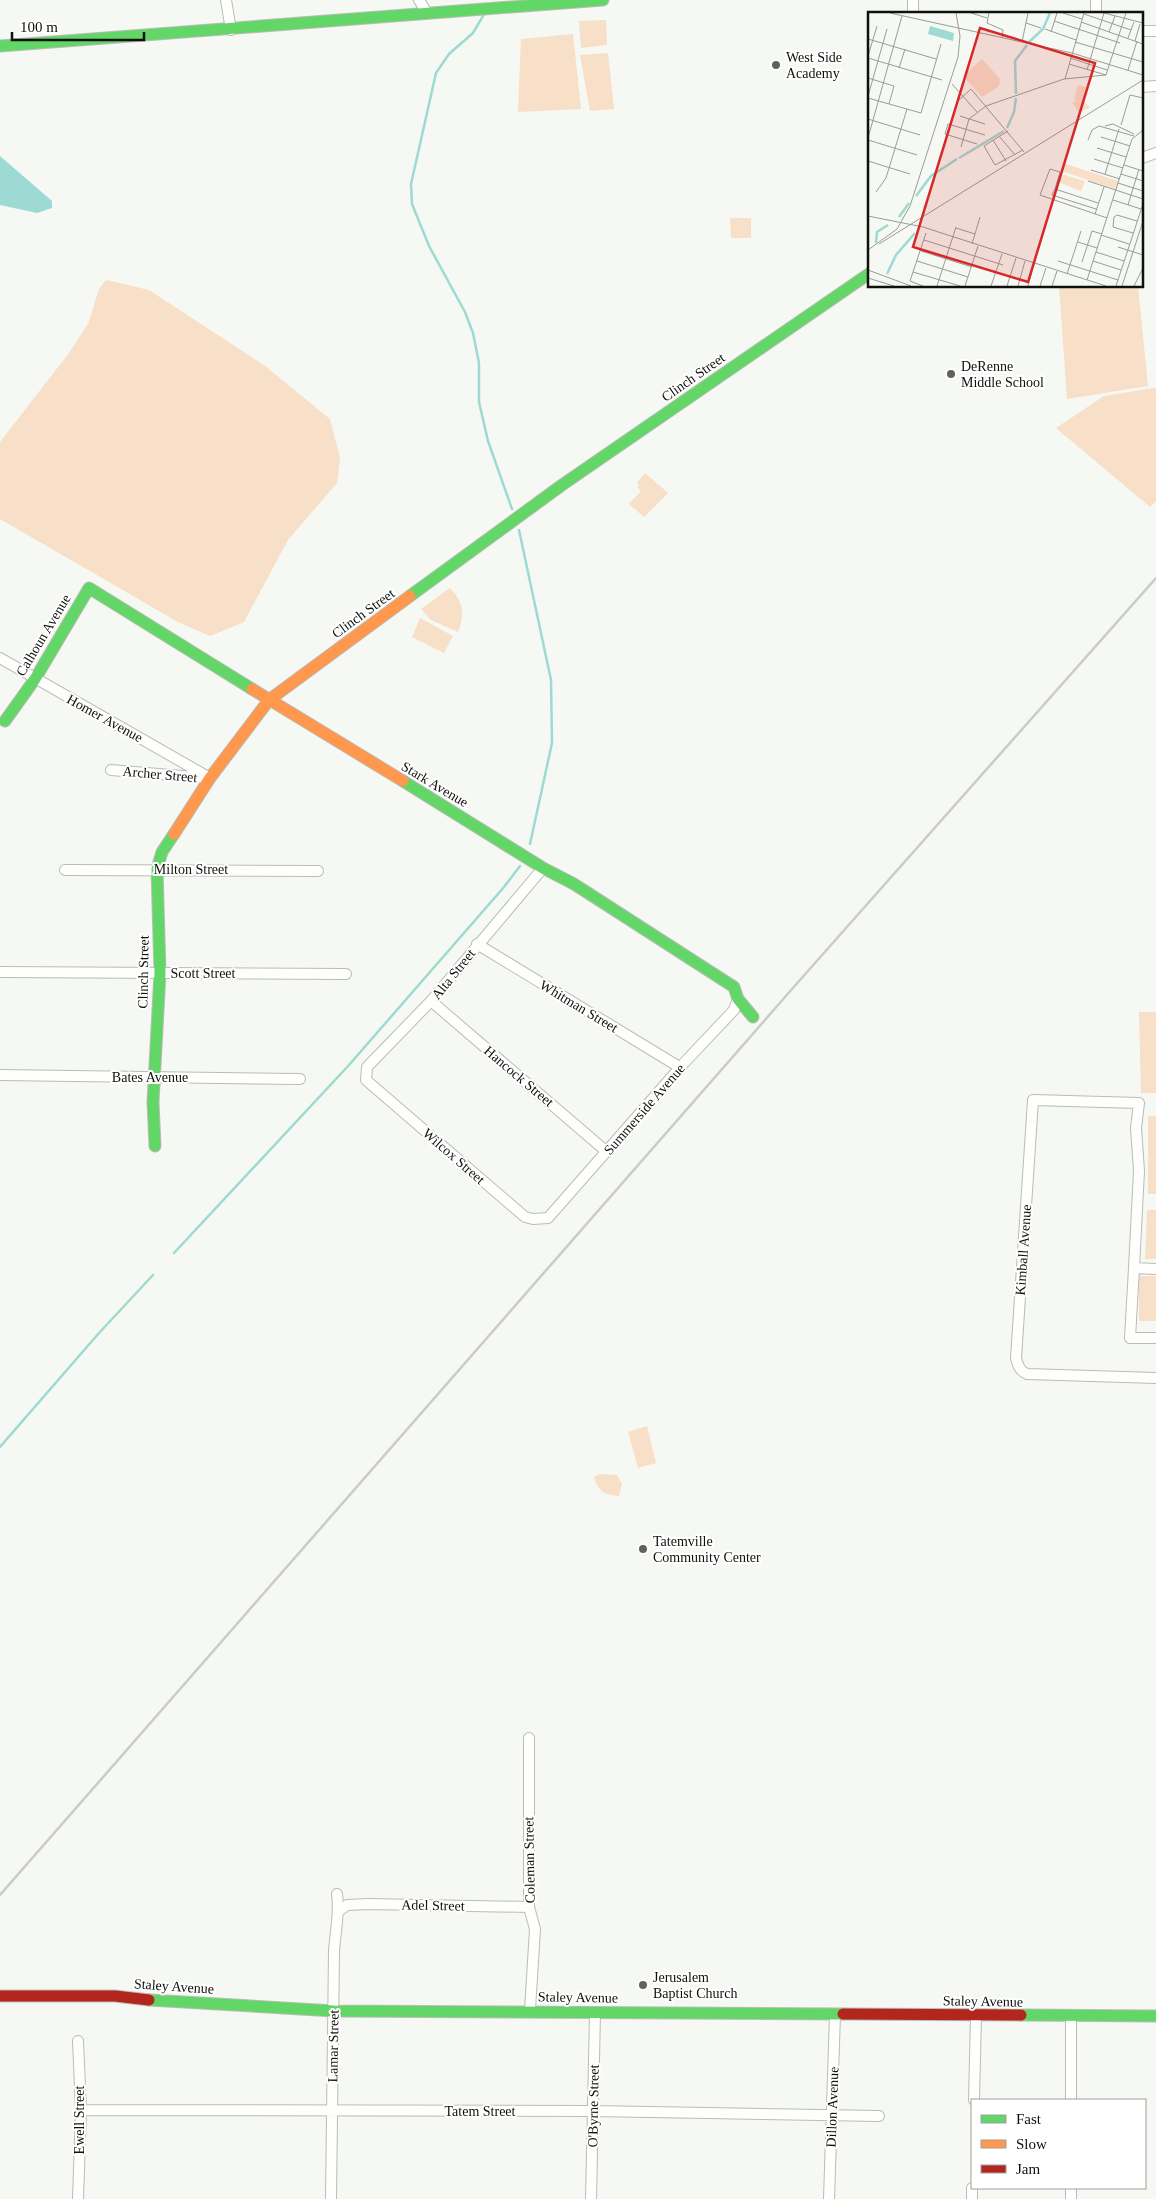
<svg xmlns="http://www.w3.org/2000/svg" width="1156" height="2199" viewBox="0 0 1156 2199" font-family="'Times New Roman',serif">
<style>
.green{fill:#f7dfc8}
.water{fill:#9edad4}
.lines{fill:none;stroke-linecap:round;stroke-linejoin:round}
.stream{stroke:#9edad4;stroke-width:2.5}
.street-casing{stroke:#babcb8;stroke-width:12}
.fast-casing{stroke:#babcb8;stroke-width:13}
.slow-casing{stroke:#babcb8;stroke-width:13}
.jam-casing{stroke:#babcb8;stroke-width:13}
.street{stroke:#fefefd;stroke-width:10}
.fast{stroke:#63d668;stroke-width:11}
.slow{stroke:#ff974d;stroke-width:11}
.jam{stroke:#b3261e;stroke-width:11}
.rail{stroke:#cbcbc9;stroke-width:2.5}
.poi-dot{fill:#60625e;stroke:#fff;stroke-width:2}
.labels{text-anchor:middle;stroke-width:4;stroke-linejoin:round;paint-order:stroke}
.poi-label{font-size:14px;fill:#0f110d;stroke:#fff;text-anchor:start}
.street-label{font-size:14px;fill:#0f110d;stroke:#fff}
.inset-river{fill:none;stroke:#9edad4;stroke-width:2.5}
.inset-road{fill:none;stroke:#9a9c97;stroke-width:1}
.view{fill:#d62828;fill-opacity:0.15;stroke:#d62828;stroke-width:2.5}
.inset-edge{fill:none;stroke:#0f110d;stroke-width:2.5}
</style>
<rect width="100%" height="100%" fill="#f6f8f3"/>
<path class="green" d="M606,20L607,45L581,48L579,21Z
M573,34L581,109L518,112L521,39Z
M608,53L614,109L590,111L580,55Z
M730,218H751V238H731Z
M106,280L149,290L265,366L330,419L340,458L337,483L288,540L244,622L210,636L178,622L0,519V442L69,353L88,324L99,289Z
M1059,286H1138L1148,386L1067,399Z
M1153,388L1156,389V501L1150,507L1056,428L1104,396Z
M645,473L668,493L644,517L629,504L641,491L637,487L639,485L637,483Z
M450,588C464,603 465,613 458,632L431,620L421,609Z
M420,618L453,636L444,653L412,637Z
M1139,1012H1156V1093H1141Z
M1148,1116H1156V1194H1148Z
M1147,1210H1156V1259H1145Z
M1139,1276H1156V1321H1139Z
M647,1426L656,1463L638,1468L628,1432Z
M600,1474L617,1475L622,1484L619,1496C604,1495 598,1491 594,1477Z"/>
<path class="water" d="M0,156L52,201V208L37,213L0,205Z"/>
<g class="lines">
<path class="stream" d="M483,16L473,33L449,54L436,73L411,184L412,204L429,246L465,312L473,333L479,363V402L488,441L512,509
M519,530L551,680L552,743L530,844
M174,1253L349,1065L504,887L520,866
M0,1447L99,1333L153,1275"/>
<g class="street-casing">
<path id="street" d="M226,0L231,30
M419,0L427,13
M913,0V14
M1096,0V14
M1142,31H1156
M1142,87L1156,86
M1142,158L1156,153
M0,658L210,778
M111,770L206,778
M543,868L431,1001L367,1067L366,1080L525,1217L533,1219L548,1218L684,1063L734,1010L738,999
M65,870L318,871
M477,944L681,1068
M0,972L346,974
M431,1001L607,1152
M0,1075L300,1079
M1134,1268L1130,1338H1156
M1156,1269L1134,1268L1139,1171L1136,1128L1139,1103L1033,1100L1016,1358C1018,1366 1020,1371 1027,1374L1156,1378
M529,1738V1907L535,1929L530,2010
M339,1911L347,1905L368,1904L529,1907
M1071,2017V2100
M78,2041L81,2110L78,2199
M974,2100L976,2016
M81,2110L592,2111L879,2116
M1071,2188V2199
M331,2199L334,1952C335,1932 340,1913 337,1894
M591,2199L595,2013
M829,2199L835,2014
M972,2199V2188"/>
</g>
<g class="fast-casing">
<path id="fast" d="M0,46L603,0
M410,596L562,485L870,273
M5,721L35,679L89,588L252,689
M403,781L543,868L574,884L734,987L738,999L753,1017
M155,1146L153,1102L160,973L157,869L162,852L174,834
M149,2000L334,2011L843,2014
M1021,2015L1156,2016"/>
</g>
<g class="slow-casing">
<path id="slow" d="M252,689L403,781
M174,834L210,778L269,700L410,596"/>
</g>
<g class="jam-casing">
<path id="jam" d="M0,1996H115L149,2000
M843,2014L1021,2015"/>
</g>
<use href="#street" class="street"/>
<use href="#fast" class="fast"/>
<use href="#slow" class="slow"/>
<use href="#jam" class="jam"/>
<path class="rail" d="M0,1895L792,989L1156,578"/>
</g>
<g class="poi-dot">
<circle cx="776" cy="65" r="5"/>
<circle cx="951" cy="374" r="5"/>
<circle cx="643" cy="1549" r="5"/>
<circle cx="643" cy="1985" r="5"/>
</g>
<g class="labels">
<g class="poi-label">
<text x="786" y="62">West Side<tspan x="786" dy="16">Academy</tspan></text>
<text x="961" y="371">DeRenne<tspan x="961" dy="16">Middle School</tspan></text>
<text x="653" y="1546">Tatemville<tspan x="653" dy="16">Community Center</tspan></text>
<text x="653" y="1982">Jerusalem<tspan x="653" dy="16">Baptist Church</tspan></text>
</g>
<g class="street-label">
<text transform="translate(693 377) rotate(-35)" y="5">Clinch Street</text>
<text transform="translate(363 613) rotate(-36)" y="5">Clinch Street</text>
<text transform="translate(43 635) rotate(-59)" y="5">Calhoun Avenue</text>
<text transform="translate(105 718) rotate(29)" y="5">Homer Avenue</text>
<text transform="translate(160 774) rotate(5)" y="5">Archer Street</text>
<text transform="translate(435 784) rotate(31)" y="5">Stark Avenue</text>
<text x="191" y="874">Milton Street</text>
<text transform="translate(143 972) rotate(-89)" y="5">Clinch Street</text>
<text x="203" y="978">Scott Street</text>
<text transform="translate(453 974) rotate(-51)" y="5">Alta Street</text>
<text transform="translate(579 1006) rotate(31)" y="5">Whitman Street</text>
<text transform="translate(519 1076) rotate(40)" y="5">Hancock Street</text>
<text x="150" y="1082">Bates Avenue</text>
<text transform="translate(644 1109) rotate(-49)" y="5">Summerside Avenue</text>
<text transform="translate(454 1156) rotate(41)" y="5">Wilcox Street</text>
<text transform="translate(1023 1250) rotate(-86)" y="5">Kimball Avenue</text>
<text transform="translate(529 1860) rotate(-91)" y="5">Coleman Street</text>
<text transform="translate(433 1905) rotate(1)" y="5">Adel Street</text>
<text transform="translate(174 1986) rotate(4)" y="5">Staley Avenue</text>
<text transform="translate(578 1997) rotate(1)" y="5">Staley Avenue</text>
<text transform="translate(983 2001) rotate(1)" y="5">Staley Avenue</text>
<text transform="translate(333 2046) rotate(-89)" y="5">Lamar Street</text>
<text transform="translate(593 2106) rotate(-89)" y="5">O'Byrne Street</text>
<text transform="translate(832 2107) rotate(-88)" y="5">Dillon Avenue</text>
<text x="480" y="2116">Tatem Street</text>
<text transform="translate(79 2120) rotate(-90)" y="5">Ewell Street</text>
</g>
</g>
<g transform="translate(868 12)">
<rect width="275" height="275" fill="#f6f8f3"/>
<path d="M114,47L132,67L131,74L114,85L95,64ZM210,73L218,75L215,89L222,95L211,101L204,90L209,89L206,88ZM195,151L250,169L247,177L193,159ZM193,162L217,169L213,179L190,170Z" fill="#f7dfc8"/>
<path d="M62,14L86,21L85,29L60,22Z" fill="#9edad4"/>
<path class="inset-river" d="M161,30L175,17L182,1M148,82L147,49L159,33M139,116L146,100L148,86M91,146L136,119M48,184L63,164L89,147M31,205L41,191M8,231L9,220L20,213M19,262L28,243L47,221"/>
<path class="inset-road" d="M22,1L204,41L275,63M103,1L119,6M121,1L119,11L135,18L134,26M195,1L214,7M236,1L275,11M216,2L263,18M186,9L252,31M213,10L275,32M158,11L173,16M177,17L208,28M183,20L189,1M241,20L247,4M260,26L266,10M0,27L68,47M267,29L272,12M154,30L160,1M207,30L275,50M0,44L9,14M0,46L74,68M202,46L239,58M201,52L238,63M31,56L37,37M219,58L236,1M260,58L269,29M238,63L258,1M0,66L26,74L21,92M197,67L216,1M84,72L109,100M0,84L19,17M0,86L53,101L73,32M91,88L103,77L156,140M92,104L117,112M0,107L52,123M253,113L262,83L275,86M237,114L245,112L266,122M140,119L116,134L127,153L155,138M131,124L147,143M233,125L262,134M0,126L34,4M0,128L49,143M125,128L138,149M220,128L224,118L231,114L266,124M109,132L77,122L80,112L117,123M93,135L101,107L118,94L196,67L238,63M229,136L258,145M226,147L255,156M0,149L42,162M256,153L275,159M223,158L252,167M237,162L251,117M253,162L275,169M220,169L275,187M250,171L275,179M187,177L184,183L228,197M8,180L18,166L39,97M245,188L273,197M230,191L187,177L192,160L182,157L172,183L239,206M260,193L271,157M227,202L236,175M0,204L55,215L238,274M88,216L107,222M265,221L245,215L246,205L249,203L269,209M233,223L261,232M56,228L135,253M210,230L229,236M11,232L275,68M104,232L112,205M250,235L275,243M0,238L29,217L42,194L90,45L92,24L88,1M53,239L104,255M228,240L256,249M49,249L100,265M190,249L250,268M225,249L253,258M214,250L224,219L234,222M0,258L43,274M45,260L92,274M199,262L213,219M0,266L26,274M219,268L264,127L275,118M55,274L42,269L58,221M69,274L88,215M97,274L110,234M123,274L134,242M139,274L148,246M150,274L157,249M160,274L166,252M172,274L178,256M184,274L189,259M248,274L275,192M254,274L275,209M266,274L275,256"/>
<path class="view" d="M112,16L227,51L160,270L45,235Z"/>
<rect width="275" height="275" class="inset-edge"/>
</g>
<rect x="971" y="2099" width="175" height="90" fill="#ffffff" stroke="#9fa09e"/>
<rect x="981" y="2115" width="25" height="8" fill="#63d668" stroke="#9fa09e"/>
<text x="1016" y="2124" font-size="15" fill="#0f110d">Fast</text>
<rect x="981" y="2140" width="25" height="8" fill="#ff974d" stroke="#9fa09e"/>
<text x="1016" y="2149" font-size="15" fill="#0f110d">Slow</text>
<rect x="981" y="2165" width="25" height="8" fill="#b3261e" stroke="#9fa09e"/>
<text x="1016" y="2174" font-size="15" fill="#0f110d">Jam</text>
<path d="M12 32v8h132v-8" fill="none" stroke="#0f110d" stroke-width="2.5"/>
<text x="20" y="32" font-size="15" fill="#0f110d" stroke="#ffffff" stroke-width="4" paint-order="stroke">100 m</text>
</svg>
